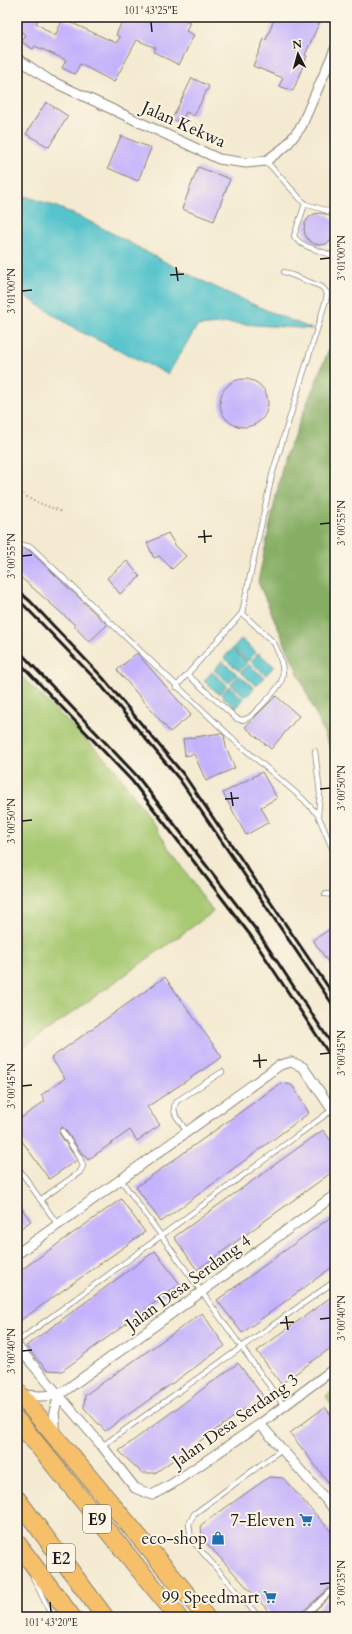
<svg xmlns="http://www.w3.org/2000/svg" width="352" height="1634" viewBox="0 0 352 1634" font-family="Cardo,serif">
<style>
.green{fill:#a7c972;stroke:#627247}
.forest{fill:#85ad64;stroke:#506440}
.water{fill:#56c4cc;stroke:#397074}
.building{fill:#c4b2fc}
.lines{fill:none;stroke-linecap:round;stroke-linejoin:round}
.lane-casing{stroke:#888376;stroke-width:6}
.street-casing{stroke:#888376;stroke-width:11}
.highway-casing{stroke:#888376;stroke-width:19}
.path{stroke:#888376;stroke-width:2;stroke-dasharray:1 3;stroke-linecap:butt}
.lane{stroke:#fff;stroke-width:4.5}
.street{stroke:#fff;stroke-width:9}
.highway{stroke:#f6c06b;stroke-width:17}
.rail{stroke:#1c1c1c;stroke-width:3}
.ticks{fill:none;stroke:#1c1c1c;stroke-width:1.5}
.labels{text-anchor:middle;stroke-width:4;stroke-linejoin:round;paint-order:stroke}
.shield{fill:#fcf5e5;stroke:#5f5d58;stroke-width:1}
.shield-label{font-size:16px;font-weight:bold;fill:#1c1c1c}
.street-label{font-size:17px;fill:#1c1c1c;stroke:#fcf5e5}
.poi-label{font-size:17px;fill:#1c1c1c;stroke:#fcf5e5;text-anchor:end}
.neatline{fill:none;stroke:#1c1c1c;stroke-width:1.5}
.ticks-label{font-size:10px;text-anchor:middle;fill:#1c1c1c}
</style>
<rect width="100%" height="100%" fill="#fcf5e5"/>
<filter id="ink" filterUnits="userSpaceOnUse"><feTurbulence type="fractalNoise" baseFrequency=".025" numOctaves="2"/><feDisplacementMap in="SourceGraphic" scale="8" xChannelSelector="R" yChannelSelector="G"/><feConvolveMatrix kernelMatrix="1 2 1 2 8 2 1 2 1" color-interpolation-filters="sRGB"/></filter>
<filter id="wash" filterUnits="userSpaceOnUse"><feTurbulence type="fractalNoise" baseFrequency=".012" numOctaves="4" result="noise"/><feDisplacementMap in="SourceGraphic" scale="16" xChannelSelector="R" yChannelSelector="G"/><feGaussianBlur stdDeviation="0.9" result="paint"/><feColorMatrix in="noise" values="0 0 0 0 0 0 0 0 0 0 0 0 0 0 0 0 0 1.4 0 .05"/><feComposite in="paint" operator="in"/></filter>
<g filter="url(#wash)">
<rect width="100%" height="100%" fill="#f4ead1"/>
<path class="green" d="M17,672L114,767L213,912L17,1052Z
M335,1389V1410L326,1396Z"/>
<path class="forest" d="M335,334V758L258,582L283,463Z"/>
<path class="water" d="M17,194C75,209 119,238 171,265C217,289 264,310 312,329L229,323L197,326L168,374L79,331L17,291Z
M241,639L256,652L248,661L233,648Z
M232,649L247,662L239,671L224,658Z
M258,653L274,666L266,675L251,662Z
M222,661L237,674L229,683L214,670Z
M248,664L264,677L256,686L241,672Z
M212,672L227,685L219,694L204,681Z
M239,675L254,688L246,697L231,684Z
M229,686L244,699L236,708L221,695Z"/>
<g id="blocks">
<path class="building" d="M17,17H40L36,23L55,36L63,19L116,43L120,37L116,35L124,17H180L190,22L186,31L194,35L179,65L154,52L156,48L137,40L114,82L80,64L75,74L62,68L66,60L35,46L33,49L22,42L26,35L17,29Z
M275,17H311L320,21L305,55L307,56L293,91L279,86L283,78L253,66L264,39L266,40Z
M192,78L209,86L194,116L186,112L181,123L172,119Z
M46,102L68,116L49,147L26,134Z
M121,136L151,148L138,181L108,168Z
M198,167L230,179L214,221L182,209Z
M304 229a16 16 0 1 1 32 0a16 16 0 1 1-32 0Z
M220 403a24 24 0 1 1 48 0a24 24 0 1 1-48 0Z
M168,533L175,545L186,556L172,569L159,556L154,558L147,543Z
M24,549L29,550L107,625L89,642L74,626L75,625L17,574V557Z
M127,561L140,577L120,594L107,578Z
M137,653L191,715L170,732L117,670Z
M276,696L299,716L271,749L245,727Z
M221,733L224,735L226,747L235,768L206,781L194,754L185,756L183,739Z
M262,772L277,798L261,807L269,822L246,835L223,793Z
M335,926V972L313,940Z
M165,977L222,1057L147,1107L160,1125L137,1141L130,1130L88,1160L84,1155H83L65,1129L62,1127L60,1128L59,1133L77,1160L49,1179L17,1134V1121L45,1101L41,1095L65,1078L51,1058Z
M281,1083L292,1085L309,1113L161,1222L136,1187Z
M323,1130L335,1146V1170L197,1270L174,1237Z
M121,1199L145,1232L17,1323V1273Z
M17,1202L31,1221L17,1231Z
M335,1214V1265L242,1333L217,1300Z
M155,1251L180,1284L62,1371L47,1370L26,1346Z
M335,1294V1345L281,1384L257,1351Z
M202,1313L225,1346L105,1431L84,1408L85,1395Z
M238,1363L263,1396L252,1404L155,1473H142L119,1451Z
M325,1407L335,1420V1491L290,1433Z
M269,1477L283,1478L335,1536V1583L300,1614L299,1617H274L202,1538L201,1525Z
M335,1592V1617H308Z"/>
</g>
</g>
<g filter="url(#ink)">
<use href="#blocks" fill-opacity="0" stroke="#888376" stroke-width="1"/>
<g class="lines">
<g class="lane-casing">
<path id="lane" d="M266,161L305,204L335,213
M305,204L294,236C300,247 320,250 331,255L335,254
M17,544L31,547L234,740L303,799L318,815L335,855
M188,675L237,719L243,720L250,717C258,709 276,692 281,682C286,671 279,653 274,643L242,613
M176,687L242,613L272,475L326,300L327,293L322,287L284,272
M315,751L320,794L318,815
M325,894L335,895
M187,1132L175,1114L174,1107L177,1101L222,1072
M17,1166L58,1225
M121,1180L284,1406
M40,1200L80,1172L83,1166L80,1158L62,1131
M17,1342L332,1110
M102,1446L335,1281
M33,1577L52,1617
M259,1617L191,1539L189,1524L194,1514L282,1449
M303,1617L335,1587"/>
</g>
<g class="street-casing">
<path id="street" d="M17,58L49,80L219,159L246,163L266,161L286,146L301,127L335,49
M17,1254L280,1065L291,1062L303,1067L335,1114
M17,1346L102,1446L135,1488L152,1495L172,1484L260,1424L335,1368
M21,1395L40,1396L59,1395
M59,1395L335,1195
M260,1424L335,1510
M56,1435L54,1412L59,1395"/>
</g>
<g class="highway-casing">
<path id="highway" d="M17,1391L206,1617
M17,1420L178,1617
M17,1499L105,1617
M17,1543L72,1617"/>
</g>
<path class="path" d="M17,489L31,500L63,512"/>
<use href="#lane" class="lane"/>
<use href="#street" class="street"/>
<use href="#highway" class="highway"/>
<path class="rail" d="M17,590L30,601L103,678L184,775L335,997
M17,598L99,683L180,780L335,1008
M17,649L137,776L257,931L335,1049
M17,660L132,781L251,936L335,1063"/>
</g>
</g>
<path class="ticks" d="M151,22L152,32M320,259L330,258M176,267L178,281M170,275L184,274M22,291L32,290M320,524L330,523M204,530L205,543M198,537L212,536M22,556L32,555M320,789L330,788M231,792L233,806M225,799L239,798M22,821L32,820M259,1054L260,1068M320,1054L330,1053M253,1061L267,1060M22,1086L32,1085M286,1316L288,1330M320,1319L330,1318M280,1323L294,1322M22,1351L32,1350M320,1584L330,1583M50,1602L51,1612"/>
<defs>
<g id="supermarket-bare" transform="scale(1.08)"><path d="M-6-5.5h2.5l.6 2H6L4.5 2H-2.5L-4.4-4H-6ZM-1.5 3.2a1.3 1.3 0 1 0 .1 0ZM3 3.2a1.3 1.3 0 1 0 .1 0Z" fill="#1f6fb2" stroke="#fcf5e5" stroke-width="2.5" paint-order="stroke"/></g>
<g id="shop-bare" transform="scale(1.08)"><path d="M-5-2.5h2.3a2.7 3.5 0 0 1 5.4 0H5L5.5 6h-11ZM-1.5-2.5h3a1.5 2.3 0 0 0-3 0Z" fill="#1f6fb2" stroke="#fcf5e5" stroke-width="2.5" paint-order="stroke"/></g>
</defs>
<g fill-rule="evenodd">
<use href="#supermarket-bare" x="306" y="1520"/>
<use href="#shop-bare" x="218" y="1538"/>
<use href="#supermarket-bare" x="270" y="1597"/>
</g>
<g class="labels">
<g class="shield">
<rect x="83" y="1505" width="28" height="28" rx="3"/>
<rect x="47" y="1544" width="28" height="28" rx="3"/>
</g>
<g class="shield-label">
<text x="97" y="1525">E9</text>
<text x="61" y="1564">E2</text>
</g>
<g class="street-label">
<text transform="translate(184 124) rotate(24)" y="6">Jalan Kekwa</text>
<text transform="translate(188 1282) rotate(-36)" y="6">Jalan Desa Serdang 4</text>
<text transform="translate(235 1420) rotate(-35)" y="6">Jalan Desa Serdang 3</text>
</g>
<g class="poi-label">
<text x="295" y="1526">7-Eleven</text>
<text x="207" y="1544">eco-shop</text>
<text x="259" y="1603">99 Speedmart</text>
</g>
</g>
<rect width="352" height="1634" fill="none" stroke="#fcf5e5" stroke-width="44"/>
<g transform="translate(298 54) rotate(354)" stroke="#fcf5e5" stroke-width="3" paint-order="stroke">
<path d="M0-3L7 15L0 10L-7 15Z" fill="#1c1c1c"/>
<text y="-6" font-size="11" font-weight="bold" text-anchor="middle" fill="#1c1c1c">N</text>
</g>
<rect x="22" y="22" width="308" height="1590" class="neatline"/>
<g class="ticks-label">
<text x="151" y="14">101°43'25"E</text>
<text transform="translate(341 258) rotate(-90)" y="4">3°01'00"N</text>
<text transform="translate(11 291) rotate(-90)" y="4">3°01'00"N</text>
<text transform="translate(341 523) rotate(-90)" y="4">3°00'55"N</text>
<text transform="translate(11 556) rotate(-90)" y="4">3°00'55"N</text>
<text transform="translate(341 788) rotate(-90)" y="4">3°00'50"N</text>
<text transform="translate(11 821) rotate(-90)" y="4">3°00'50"N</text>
<text transform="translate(341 1053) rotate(-90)" y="4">3°00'45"N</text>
<text transform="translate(11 1086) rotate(-90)" y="4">3°00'45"N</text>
<text transform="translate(341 1318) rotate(-90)" y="4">3°00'40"N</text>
<text transform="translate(11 1351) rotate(-90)" y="4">3°00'40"N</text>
<text transform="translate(341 1583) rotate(-90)" y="4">3°00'35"N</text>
<text x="51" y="1626">101°43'20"E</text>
</g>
</svg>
